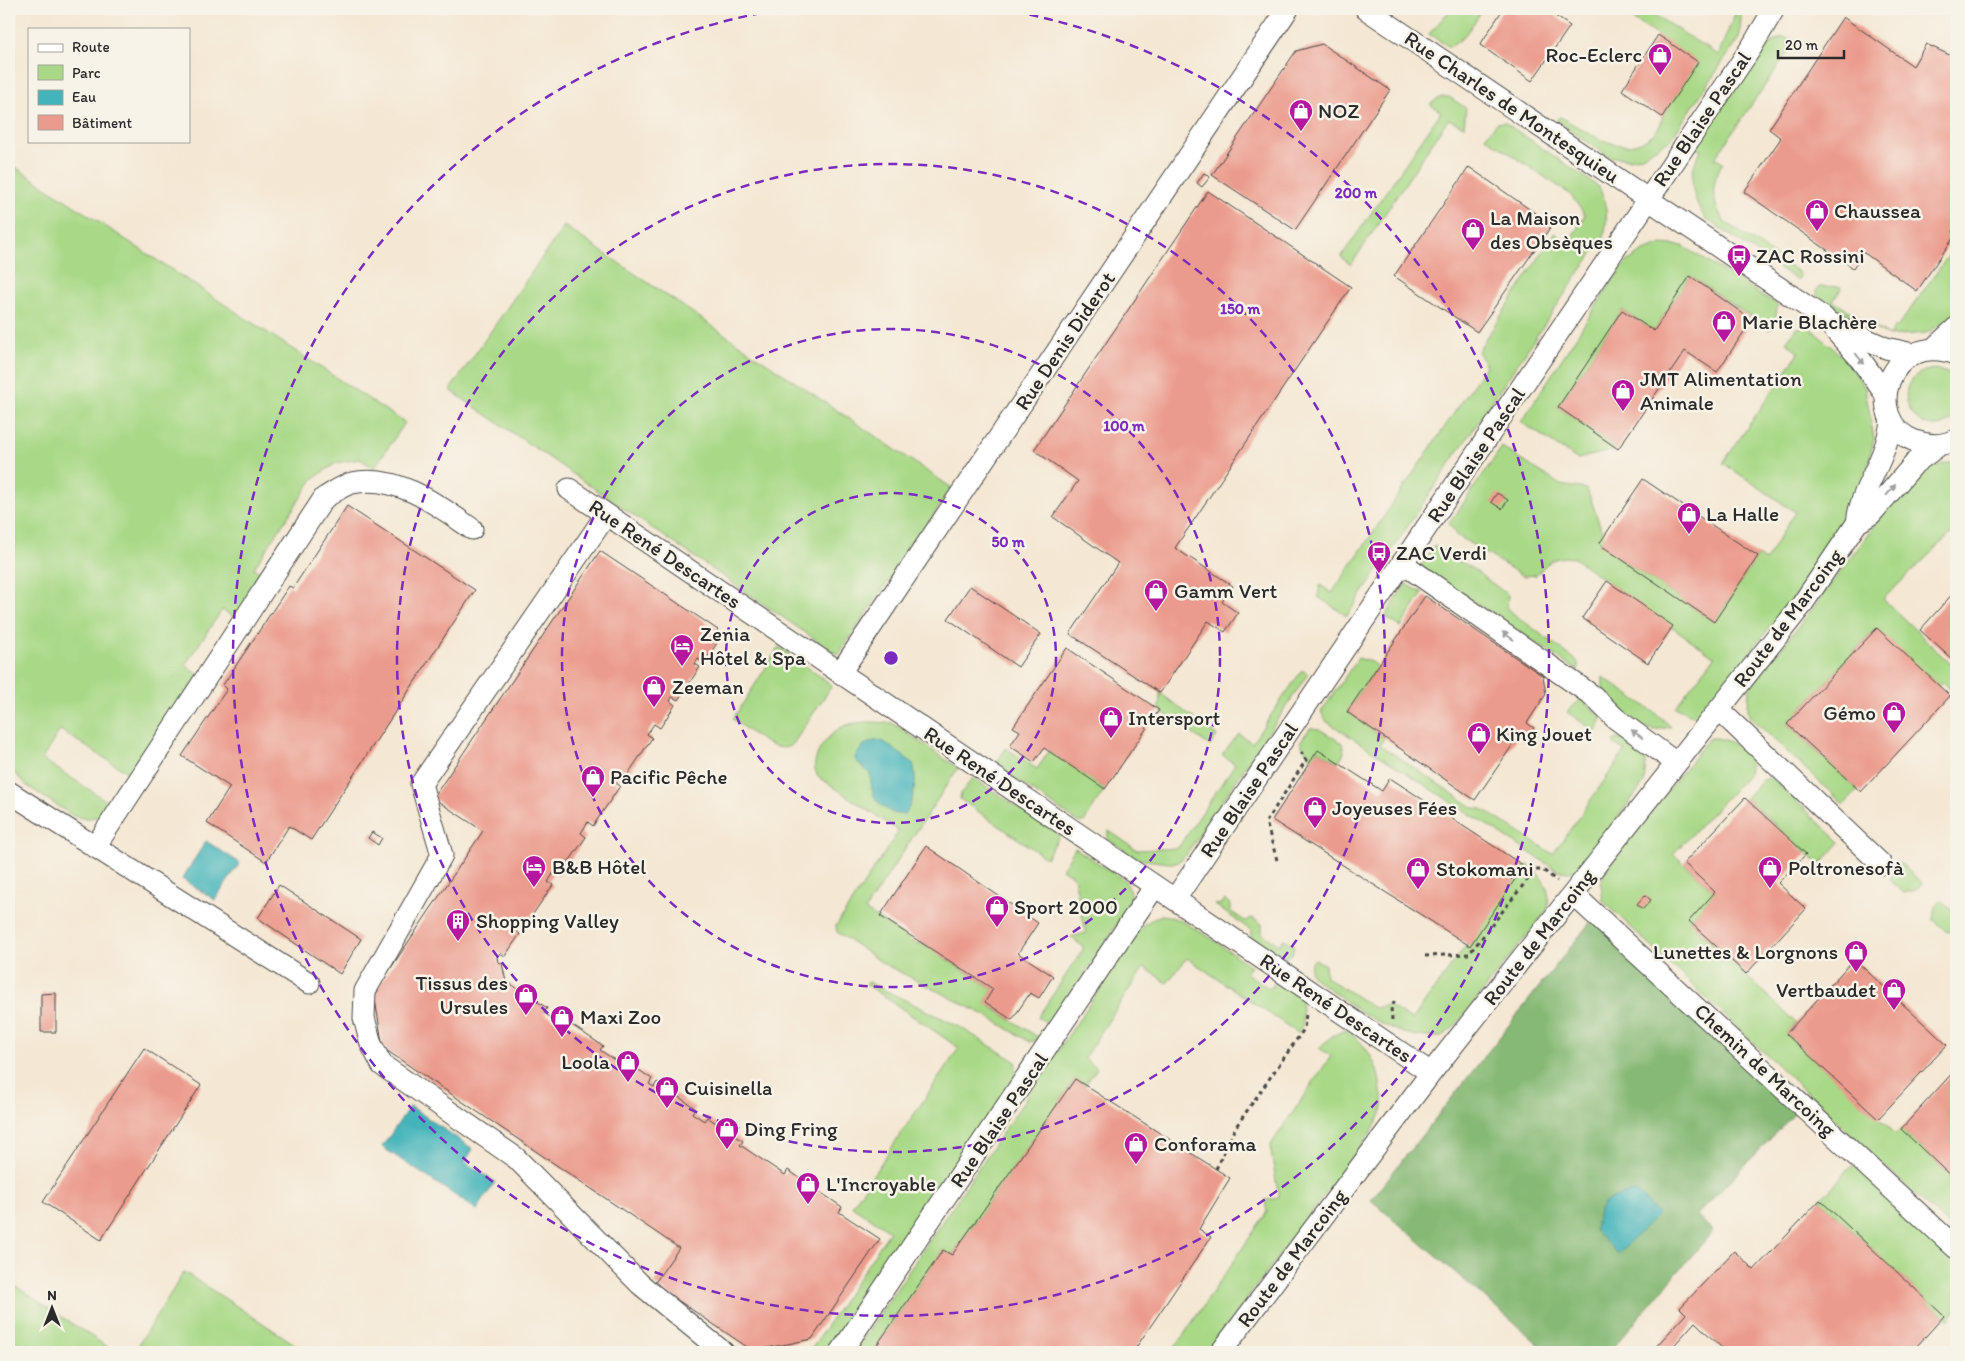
<svg xmlns="http://www.w3.org/2000/svg" width="1965" height="1361" viewBox="0 0 1965 1361" font-family="Itim,sans-serif">
<style>
.green{fill:#a9d987;stroke:#6a8259}
.forest{fill:#86b974;stroke:#587250}
.water{fill:#43b4ba;stroke:#377072}
.building{fill:#eb9b8d}
.lines{fill:none;stroke-linecap:round;stroke-linejoin:round}
.minor-casing{stroke:#494744;stroke-width:23}
.path{stroke:#494744;stroke-width:3;stroke-dasharray:4 4;stroke-linecap:butt}
.minor{stroke:#fff;stroke-width:21}
.oneway{fill:#a0a0a0}
.ring{fill:none;stroke:#7b2cbf;stroke-width:2.5;stroke-dasharray:9 6}
.labels{text-anchor:middle;stroke-width:5;stroke-linejoin:round;paint-order:stroke}
.poi-label{font-size:21px;fill:#2b2b2b;stroke:#f7f3e8;text-anchor:start}
.street-label{font-size:21px;fill:#2b2b2b;stroke:#f7f3e8}
.centre{fill:#7b2cbf;stroke:#f7f3e8;stroke-width:2.5}
.ring-label{font-size:15px;text-anchor:middle;font-weight:bold;fill:#7b2cbf;stroke:#f7f3e8;stroke-width:5;stroke-linejoin:round;paint-order:stroke}
</style>
<rect width="100%" height="100%" fill="#f7f3e8"/>
<filter id="ink" filterUnits="userSpaceOnUse"><feTurbulence type="fractalNoise" baseFrequency=".02" numOctaves="2"/><feDisplacementMap in="SourceGraphic" scale="10" xChannelSelector="R" yChannelSelector="G"/><feConvolveMatrix kernelMatrix="1 2 1 2 8 2 1 2 1" color-interpolation-filters="sRGB"/></filter>
<filter id="wash" filterUnits="userSpaceOnUse"><feTurbulence type="fractalNoise" baseFrequency=".0096" numOctaves="4" result="noise"/><feDisplacementMap in="SourceGraphic" scale="20" xChannelSelector="R" yChannelSelector="G"/><feGaussianBlur stdDeviation="1.12" result="paint"/><feColorMatrix in="noise" values="0 0 0 0 0 0 0 0 0 0 0 0 0 0 0 0 0 1.4 0 .05"/><feComposite in="paint" operator="in"/></filter>
<g filter="url(#wash)">
<rect width="100%" height="100%" fill="#f4e7d3"/>
<path class="green" d="M1451,9H1483C1473,23 1465,40 1449,47L1429,34Z
M1617,9H1645L1718,55L1737,9H1743C1739,19 1742,27 1739,38L1671,139L1640,157L1628,159L1608,156L1558,122L1557,119L1560,117C1587,131 1619,158 1648,138C1655,133 1662,126 1662,117L1697,62Z
M1783,37L1795,41L1794,43L1715,158L1723,163C1710,182 1711,202 1724,221L1798,272L1800,277L1797,280L1706,219C1692,200 1686,172 1701,151L1695,147L1765,46Z
M1441,97H1449L1466,108L1464,126L1448,119L1351,265L1341,257L1441,112L1430,104Z
M1504,122L1599,187C1607,204 1608,218 1604,236L1347,616L1318,597L1320,585L1332,593L1486,366L1478,351L1555,233L1568,244L1585,215L1570,194L1485,137L1497,123Z
M9,163L405,423L374,468L360,459L336,463L313,479L254,568L264,576L236,618L222,610L185,665L199,675L133,776L60,730L42,759L113,805C102,817 89,821 73,816L26,785L9,767Z
M564,226L952,488L838,655L450,390Z
M1662,244L1683,246L1777,305L1776,319L1770,330L1690,276L1654,331L1622,310L1558,407L1618,449L1577,459L1521,422L1609,286L1627,262L1644,251Z
M1956,245V310L1947,321L1926,333L1889,336L1818,299L1816,291L1821,286L1842,287L1833,301L1889,336L1895,327L1897,328Z
M1807,325L1848,362L1865,388L1874,439L1869,460L1868,473L1845,521L1798,592L1699,716L1691,715L1675,707L1715,657L1574,558C1555,555 1549,561 1536,575L1523,576L1458,536L1449,524L1502,447L1560,485L1587,489L1604,537L1599,544L1714,622L1758,556L1765,561L1795,512L1723,463L1799,352L1786,342L1796,329Z
M1935,369L1950,374L1956,380V415C1919,455 1877,375 1935,369Z
M1956,462V529L1883,599L1956,669V692L1942,682L1938,685L1876,628L1787,724L1858,790L1844,805L1749,716L1748,710L1749,689L1814,607L1898,494L1901,496C1914,476 1933,463 1956,462Z
M1434,546L1470,567L1508,595L1507,609L1577,661L1579,665L1578,671L1420,566Z
M1406,584L1423,593L1401,627L1385,617Z
M779,647L828,682L831,687L793,744C777,758 747,729 733,719Z
M1358,658L1371,662L1377,667L1347,712L1384,738L1380,745L1474,808L1482,809L1553,854L1625,751L1613,743L1615,740L1626,738L1643,751L1646,762L1644,783L1580,867L1569,872L1558,871L1326,721L1321,712Z
M1302,670L1308,674L1186,855L1177,863H1169L1138,859L1107,839L1109,831L1137,850L1178,848L1235,764L1222,755L1239,734L1252,743Z
M1603,677L1658,715L1671,727L1654,730L1642,726L1612,703L1603,690Z
M1160,693L1217,736L1210,746L1159,710Z
M1581,699L1602,718L1596,732L1567,712Z
M871,722L892,723L958,768L865,910L917,945L919,942L993,989L985,1003L1041,1039L1030,1042L985,1015L884,964L837,932L836,926L899,831L819,777C805,762 829,732 844,726C852,723 862,722 871,722Z
M1310,728L1319,729L1342,743L1344,753L1338,762L1318,750L1312,760L1300,742Z
M1709,738C1729,737 1738,747 1751,760L1749,774L1673,854L1715,892L1689,921L1796,1023L1786,1034L1896,1134L1901,1129L1956,1181V1233L1603,901L1601,884L1604,872Z
M1006,748L1037,769L1049,751L1105,789L1084,822H1078L995,765Z
M973,778L1060,835L1046,858L960,799L961,793Z
M1771,778L1840,842L1820,865L1746,798L1762,780Z
M1075,848L1124,880C1131,889 1131,895 1129,906L1050,1025L1038,1017L1084,948L1071,937L1086,933L1074,877L1062,869Z
M1899,862L1922,883L1916,890L1904,893L1890,880L1892,868Z
M1529,865C1543,877 1553,892 1547,910L1457,1024L1442,1037C1390,1041 1354,1006 1314,978L1310,972L1311,963L1315,959L1325,965L1326,977L1374,1008L1387,1005L1412,1020L1524,866Z
M1225,900L1230,904V911L1245,921L1252,918L1262,924V934L1279,945L1284,939L1294,945L1292,954L1283,959L1250,936L1252,931L1215,905L1221,904Z
M1941,900L1956,914V930L1947,932L1933,919L1935,907Z
M1161,915C1185,916 1229,952 1251,966L1246,973L1270,989L1275,982L1301,998L1303,1024L1298,1033L1187,958L1167,983L1144,967L1084,1058L1097,1068L1085,1085L1075,1079L952,1255L943,1250L872,1352H854L1137,934L1144,924Z
M868,982L960,1027L1016,1062L1015,1077L829,1352H785L812,1348L890,1231L852,1206L959,1048L866,984Z
M1346,1030C1367,1044 1379,1065 1381,1091C1382,1096 1384,1101 1383,1106C1382,1115 1376,1123 1372,1131L1207,1352H1172L1267,1212L1265,1200L1279,1198L1270,1146L1331,1056L1319,1048L1332,1036Z
M1853,1165L1956,1261V1310L1948,1320L1820,1200Z
M184,1272L304,1350L302,1352H134Z
M9,1282L115,1352H9Z"/>
<path class="forest" d="M1592,920L1798,1110L1697,1215L1713,1231L1609,1352H1548L1371,1200Z"/>
<path class="water" d="M876,740L884,742L913,763C918,777 914,802 905,814C899,815 894,814 889,811C871,799 873,794 870,774L856,761L855,757L864,745Z
M206,841L240,863L215,900L182,879Z
M410,1106L473,1149L465,1162L495,1182L477,1210L382,1147Z
M1637,1192L1658,1214L1618,1254L1595,1231C1597,1202 1610,1195 1637,1192Z"/>
<g id="blocks">
<path class="building" d="M1503,9H1545L1570,26L1532,81L1480,45Z
M1843,17L1913,66L1926,44L1956,58V225L1953,232L1956,234L1917,291L1863,252L1853,268L1744,192L1781,138L1769,129Z
M1658,35L1698,62L1662,117L1622,90Z
M1322,44L1390,90L1295,230L1212,175L1296,51Z
M1469,167L1552,225L1477,332L1394,276Z
M1204,173L1210,177L1202,187L1197,183Z
M1208,191L1351,287L1175,548L1233,586L1222,602L1238,613L1225,632L1208,621L1160,693L1070,634L1118,563L1053,517L1078,481L1034,450Z
M1690,276L1752,320L1717,372L1685,351L1618,449L1558,407L1622,310L1654,331Z
M1643,479L1758,556L1714,622L1599,544Z
M1497,493L1508,500L1502,509L1491,502Z
M347,506L475,590L311,840L289,826L266,862L207,823L230,787L182,756L227,689L223,685L289,586L293,588Z
M600,551L718,630L713,636L719,640L704,663L698,659L695,664L700,667L678,700L672,697L670,701L675,705L660,728L654,724L647,734L652,738L626,777L621,773L615,782L620,786L593,826L588,822L581,833L586,837L559,876L554,872L548,882L553,885L526,924L521,921L515,930L520,934L505,956L500,953L497,957L498,962L502,963L506,982L501,984L506,987L509,983L547,1008L544,1013L567,1028L570,1024L603,1046L600,1050L616,1061L620,1057L652,1079L649,1084L654,1087L657,1082L695,1108L692,1113L704,1121L707,1117L743,1141L740,1145L785,1175L788,1170L842,1207L839,1212L880,1239L812,1339L753,1351L654,1284L679,1248L383,1048L374,993L483,831L433,798Z
M1607,581L1673,626L1648,663L1582,618Z
M970,586L1041,634L1018,667L948,619Z
M1956,590V663L1920,630Z
M1425,596L1543,676L1546,694L1527,723L1534,728L1524,742L1518,737L1475,800L1347,712Z
M1877,628L1950,696L1861,792L1787,724Z
M1067,648L1159,710L1105,789L1044,748L1034,762L1010,746L1020,731L1013,727Z
M1318,750L1382,791L1390,778L1524,866L1470,946L1272,820Z
M1745,798L1806,854L1778,883L1806,909L1746,974L1689,921L1715,892L1684,863Z
M372,832L382,838L378,845L368,838Z
M926,846L1038,923L1018,953L1053,976L1039,998L1030,993L1012,1020L985,1002L993,989L880,916Z
M279,885L361,939L340,974L258,918Z
M1645,895L1651,900L1643,909L1637,904Z
M1854,959L1947,1045L1878,1119L1786,1034Z
M56,993V1032H41V994Z
M144,1048L201,1085L101,1240L43,1202Z
M1956,1069V1181L1901,1129Z
M1075,1079L1230,1178L1199,1229L1211,1237L1133,1352H872L943,1250L952,1255Z
M1820,1200L1944,1316L1916,1347L1919,1352H1726L1695,1322L1668,1352H1651L1686,1314L1680,1308L1734,1251L1754,1270Z"/>
</g>
</g>
<g filter="url(#ink)">
<use href="#blocks" fill-opacity="0" stroke="#494744" stroke-width="1"/>
<g class="lines">
<g class="minor-casing">
<path id="minor" d="M1366,9L1824,318L1858,356L1886,395
M1832,324L1886,348L1912,354
M1933,349L1956,328
M1956,354C1889,329 1860,420 1915,441C1930,446 1942,446 1956,440
M569,489L1431,1073
M606,515L421,784L442,855L365,991L364,1018L371,1044L382,1065L516,1158L640,1284L723,1352
M1857,523L1871,514L1915,463L1938,446
M1402,563L1593,696L1615,718L1676,763
M840,673L1288,9
M1719,710L1881,864
M9,792L309,983
M95,847L324,498C333,493 343,485 352,483C396,473 438,505 472,529
M1573,894L1956,1248
M1175,899L1751,48L1774,9
M841,1352L1155,886
M1221,1352L1431,1073L1801,606L1857,523C1860,488 1887,461 1891,420"/>
</g>
<path class="path" d="M1277,860L1266,822L1306,760L1301,752
M1425,956L1469,954L1535,870H1543L1557,881
M1392,1020L1391,1007L1396,1000
M1216,1169L1235,1128L1304,1029L1306,1014"/>
<use href="#minor" class="minor"/>
</g>
<defs><path id="oneway-solid" d="M-6-.8H1V-3.2L6.5 0L1 3.2V.8H-6Z" transform="scale(1.25)"/></defs>
<g class="oneway">
<use href="#oneway-solid" transform="translate(1860 359) rotate(51)"/>
<use href="#oneway-solid" transform="translate(1891 490) rotate(-50)"/>
<use href="#oneway-solid" transform="translate(1508 636) rotate(-145)"/>
<use href="#oneway-solid" transform="translate(1637 734) rotate(-144)"/>
</g>
</g>
<g class="ring">
<circle cx="891" cy="658" r="165"/>
<circle cx="891" cy="658" r="329"/>
<circle cx="891" cy="658" r="494"/>
<path d="M1000 9A658 658 0 1 1 782 9"/>
</g>
<defs>
<g id="shop-pin" transform="scale(1.25)"><path d="M0 17L-7.5 6A9.5 9.5 0 1 1 7.5 6Z" fill="#b5179e" stroke="#f7f3e8"/><path d="M-5-2.5h2.3a2.7 3.5 0 0 1 5.4 0H5L5.5 6h-11ZM-1.5-2.5h3a1.5 2.3 0 0 0-3 0Z" fill="#fff"/></g>
<g id="bus-pin" transform="scale(1.25)"><path d="M0 17L-7.5 6A9.5 9.5 0 1 1 7.5 6Z" fill="#b5179e" stroke="#f7f3e8"/><path d="M-5-6H5V4H4V6H2V4H-2V6H-4V4H-5ZM-3.5-4V0h7V-4ZM-3.5 1.2v1.5H-2V1.2ZM2 1.2v1.5H3.5V1.2Z" fill="#fff"/></g>
<g id="hotel-pin" transform="scale(1.25)"><path d="M0 17L-7.5 6A9.5 9.5 0 1 1 7.5 6Z" fill="#b5179e" stroke="#f7f3e8"/><path d="M-6-4.5h1.5V1H6V5H4.5V3h-9V5H-6ZM-4 0a1.8 1.8 0 1 1 3.6 0ZM.5 0V-2.5h3Q6-2.5 6 0Z" fill="#fff"/></g>
<g id="building-pin" transform="scale(1.25)"><path d="M0 17L-7.5 6A9.5 9.5 0 1 1 7.5 6Z" fill="#b5179e" stroke="#f7f3e8"/><path d="M-4-6H4V6H1V3H-1V6H-4ZM-2.5-4.3h1.7v1.8h-1.7ZM.8-4.3h1.7v1.8H.8ZM-2.5-1h1.7V.8h-1.7ZM.8-1h1.7V.8H.8Z" fill="#fff"/></g>
</defs>
<g fill-rule="evenodd">
<use href="#shop-pin" x="1660" y="55"/>
<use href="#shop-pin" x="1301" y="111"/>
<use href="#shop-pin" x="1817" y="211"/>
<use href="#shop-pin" x="1473" y="230"/>
<use href="#bus-pin" x="1739" y="256"/>
<use href="#shop-pin" x="1724" y="322"/>
<use href="#shop-pin" x="1623" y="391"/>
<use href="#shop-pin" x="1689" y="514"/>
<use href="#bus-pin" x="1379" y="553"/>
<use href="#shop-pin" x="1156" y="591"/>
<use href="#hotel-pin" x="682" y="646"/>
<use href="#shop-pin" x="654" y="687"/>
<use href="#shop-pin" x="1894" y="713"/>
<use href="#shop-pin" x="1111" y="718"/>
<use href="#shop-pin" x="1479" y="734"/>
<use href="#shop-pin" x="593" y="777"/>
<use href="#shop-pin" x="1315" y="808"/>
<use href="#hotel-pin" x="534" y="867"/>
<use href="#shop-pin" x="1770" y="868"/>
<use href="#shop-pin" x="1418" y="869"/>
<use href="#shop-pin" x="997" y="907"/>
<use href="#building-pin" x="458" y="921"/>
<use href="#shop-pin" x="1856" y="952"/>
<use href="#shop-pin" x="1894" y="990"/>
<use href="#shop-pin" x="526" y="995"/>
<use href="#shop-pin" x="562" y="1017"/>
<use href="#shop-pin" x="628" y="1062"/>
<use href="#shop-pin" x="667" y="1088"/>
<use href="#shop-pin" x="727" y="1129"/>
<use href="#shop-pin" x="1136" y="1144"/>
<use href="#shop-pin" x="808" y="1184"/>
</g>
<g class="labels">
<g class="poi-label">
<text x="1642" y="62" text-anchor="end">Roc-Eclerc</text>
<text x="1318" y="118">NOZ</text>
<text x="1834" y="218">Chaussea</text>
<text x="1490" y="225">La Maison<tspan x="1490" dy="24">des Obsèques</tspan></text>
<text x="1756" y="263">ZAC Rossini</text>
<text x="1742" y="329">Marie Blachère</text>
<text x="1640" y="386">JMT Alimentation<tspan x="1640" dy="24">Animale</tspan></text>
<text x="1706" y="521">La Halle</text>
<text x="1396" y="560">ZAC Verdi</text>
<text x="1174" y="598">Gamm Vert</text>
<text x="700" y="641">Zenia<tspan x="700" dy="24">Hôtel &amp; Spa</tspan></text>
<text x="672" y="694">Zeeman</text>
<text x="1876" y="720" text-anchor="end">Gémo</text>
<text x="1128" y="725">Intersport</text>
<text x="1496" y="741">King Jouet</text>
<text x="610" y="784">Pacific Pêche</text>
<text x="1332" y="815">Joyeuses Fées</text>
<text x="552" y="874">B&amp;B Hôtel</text>
<text x="1788" y="875">Poltronesofà</text>
<text x="1436" y="876">Stokomani</text>
<text x="1014" y="914">Sport 2000</text>
<text x="476" y="928">Shopping Valley</text>
<text x="1838" y="959" text-anchor="end">Lunettes &amp; Lorgnons</text>
<text x="508" y="990" text-anchor="end">Tissus des<tspan x="508" dy="24">Ursules</tspan></text>
<text x="1876" y="997" text-anchor="end">Vertbaudet</text>
<text x="580" y="1024">Maxi Zoo</text>
<text x="610" y="1069" text-anchor="end">Loola</text>
<text x="684" y="1095">Cuisinella</text>
<text x="744" y="1136">Ding Fring</text>
<text x="1154" y="1151">Conforama</text>
<text x="826" y="1191">L'Incroyable</text>
</g>
<g class="street-label">
<text transform="translate(1512 107) rotate(34)" y="7">Rue Charles de Montesquieu</text>
<text transform="translate(1702 119) rotate(-56)" y="7">Rue Blaise Pascal</text>
<text transform="translate(1065 341) rotate(-56)" y="7">Rue Denis Diderot</text>
<text transform="translate(1476 455) rotate(-56)" y="7">Rue Blaise Pascal</text>
<text transform="translate(665 554) rotate(34)" y="7">Rue René Descartes</text>
<text transform="translate(1788 618) rotate(-53)" y="7">Route de Marcoing</text>
<text transform="translate(1000 781) rotate(34)" y="7">Rue René Descartes</text>
<text transform="translate(1249 790) rotate(-56)" y="7">Rue Blaise Pascal</text>
<text transform="translate(1539 937) rotate(-52)" y="7">Route de Marcoing</text>
<text transform="translate(1336 1008) rotate(34)" y="7">Rue René Descartes</text>
<text transform="translate(1765 1070) rotate(43)" y="7">Chemin de Marcoing</text>
<text transform="translate(999 1120) rotate(-56)" y="7">Rue Blaise Pascal</text>
<text transform="translate(1292 1258) rotate(-53)" y="7">Route de Marcoing</text>
</g>
</g>
<circle cx="891" cy="658" r="8" class="centre"/>
<g class="ring-label">
<text x="1356" y="198">200 m</text>
<text x="1240" y="314">150 m</text>
<text x="1124" y="431">100 m</text>
<text x="1008" y="547">50 m</text>
</g>
<rect width="1965" height="1361" fill="none" stroke="#f7f3e8" stroke-width="30"/>
<rect x="28" y="28" width="162" height="115" fill="#f7f3e8" stroke="#a5a39c"/>
<rect x="38" y="44" width="25" height="8" fill="#ffffff" stroke="#a5a39c"/>
<text x="72" y="52" font-size="15" fill="#2b2b2b">Route</text>
<rect x="38" y="65" width="25" height="15" fill="#a9d987" stroke="#a5a39c"/>
<text x="72" y="78" font-size="15" fill="#2b2b2b">Parc</text>
<rect x="38" y="90" width="25" height="15" fill="#43b4ba" stroke="#a5a39c"/>
<text x="72" y="102" font-size="15" fill="#2b2b2b">Eau</text>
<rect x="38" y="115" width="25" height="15" fill="#eb9b8d" stroke="#a5a39c"/>
<text x="72" y="128" font-size="15" fill="#2b2b2b">Bâtiment</text>
<g transform="translate(52 1308)" stroke="#f7f3e8" stroke-width="4" paint-order="stroke">
<path d="M0-4L9 19L0 12L-9 19Z" fill="#2b2b2b"/>
<text y="-8" font-size="14" font-weight="bold" text-anchor="middle" fill="#2b2b2b">N</text>
</g>
<path d="M1778 50v8h66v-8" fill="none" stroke="#2b2b2b" stroke-width="2.5"/>
<text x="1785" y="50" font-size="15" fill="#2b2b2b" stroke="#f7f3e8" stroke-width="4" paint-order="stroke">20 m</text>
</svg>
